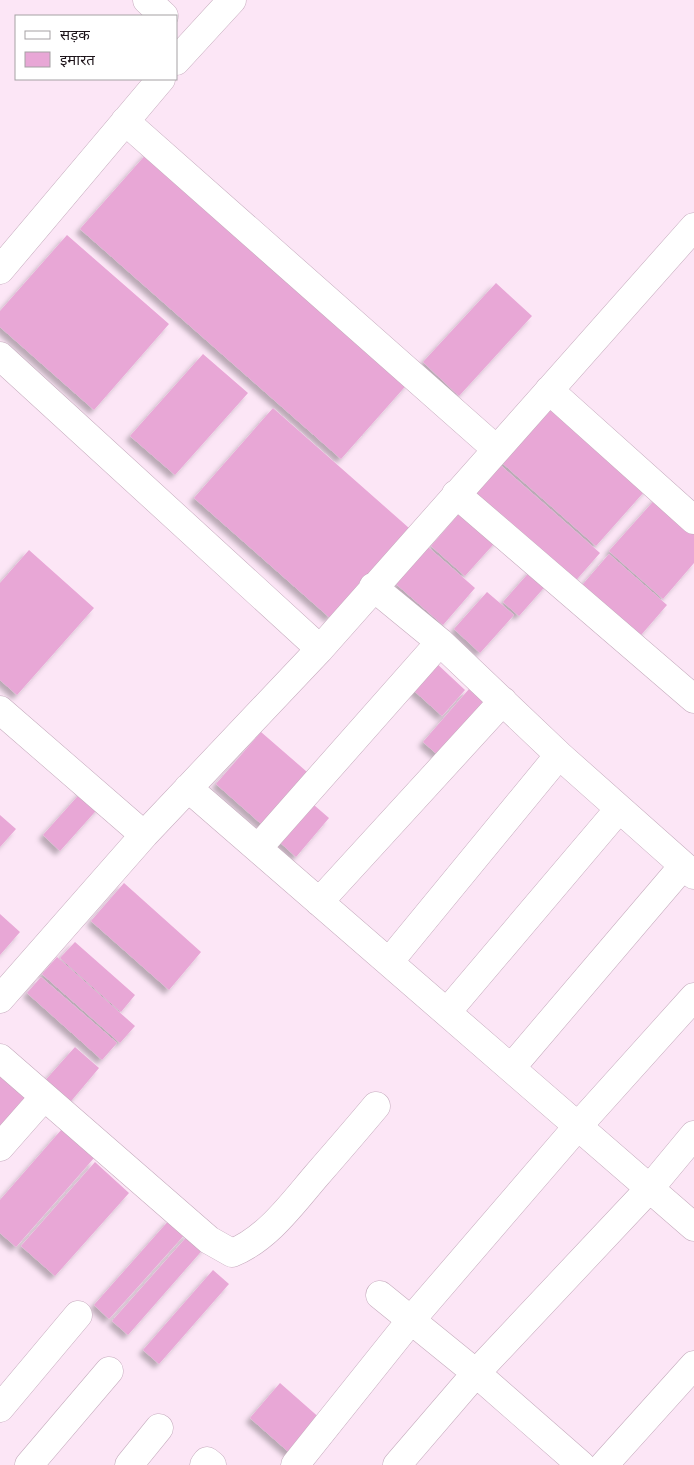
<svg xmlns="http://www.w3.org/2000/svg" width="694" height="1465" viewBox="0 0 694 1465" font-family="Overpass,'Noto Sans Devanagari',sans-serif">
<style>
.building{fill:#e8a7d6;filter:url(#shadow)}
.lines{fill:none;stroke-linecap:round;stroke-linejoin:round}
.minor-casing{stroke:#c5abbd;stroke-width:29}
.minor{stroke:#fff;stroke-width:28}
</style>
<defs>
<filter id="shadow"><feDropShadow dx="-4.5" dy="4.5" stdDeviation="2.5" flood-color="#0004"/></filter>
</defs>
<rect width="100%" height="100%" fill="#fce6f6"/>
<path class="building" d="M149,151L410,381L341,459L80,229Z
M67,235L169,324L94,410L0,327V311Z
M496,283L532,316L459,396L423,362Z
M203,354L248,393L175,475L130,436Z
M555,399L651,484L596,546L500,461Z
M273,408L409,528L330,618L194,498Z
M498,463L600,553L571,586L469,496Z
M659,495L694,526V563L663,599L609,551Z
M465,507L500,537L465,576L431,546Z
M428,547L475,588L443,625L396,584Z
M29,550L94,608L17,695L0,680V583Z
M609,554L667,605L635,642L577,591Z
M533,568L549,582L519,616L503,602Z
M487,592L514,615L480,653L454,629Z
M435,662L465,690L442,716L412,689Z
M469,689L486,703L439,756L423,742Z
M261,732L314,778L268,830L216,784Z
M85,788L102,804L60,851L43,835Z
M307,799L329,818L296,857L274,837Z
M0,815L16,829L0,847Z
M124,883L201,952L169,990L91,921Z
M0,914L20,932L0,955Z
M75,942L135,995L121,1012L60,958Z
M57,957L135,1026L120,1043L42,974Z
M41,977L117,1043L102,1060L27,993Z
M75,1047L99,1068L67,1106L42,1084Z
M0,1075L27,1099L0,1130Z
M62,1129L94,1158L16,1247L0,1233V1200Z
M95,1162L129,1193L55,1276L21,1246Z
M171,1218L187,1232L109,1319L94,1305Z
M191,1232L206,1246L128,1335L112,1321Z
M213,1270L229,1284L159,1364L143,1350Z
M280,1383L322,1420L292,1455L250,1418Z"/>
<g class="lines">
<g class="minor-casing">
<path id="minor" d="M147,0L164,16
M176,61L232,0
M125,121L496,449
M0,270L161,79
M0,356L320,649
M549,390L694,520
M456,494L694,699
M373,587L440,642L559,755L694,875
M0,710L144,835
M188,788L694,1227
M258,848L440,642
M319,902L503,701
M389,962L559,755
M0,999L144,835L320,649L694,227
M447,1012L619,809
M0,1058L209,1240L232,1253C267,1239 292,1204 316,1176C336,1153 356,1130 376,1106
M511,1068L683,866
M0,1147L44,1097
M380,1295L476,1373L581,1465
M0,1408L78,1315
M29,1465L109,1371
M129,1465L159,1428
M204,1465L207,1461L212,1465
M295,1465L411,1320L578,1126L694,997
M397,1465L476,1373L650,1188L694,1135
M604,1465L694,1365"/>
</g>
<use href="#minor" class="minor"/>
</g>
<rect x="15" y="15" width="162" height="65" fill="#ffffff" stroke="#a5a1a4"/>
<rect x="25" y="31" width="25" height="8" fill="#ffffff" stroke="#a5a1a4"/>
<text x="60" y="40" font-size="15" fill="#1e151b">सड़क</text>
<rect x="25" y="52" width="25" height="15" fill="#e8a7d6" stroke="#a5a1a4"/>
<text x="60" y="65" font-size="15" fill="#1e151b">इमारत</text>
</svg>
